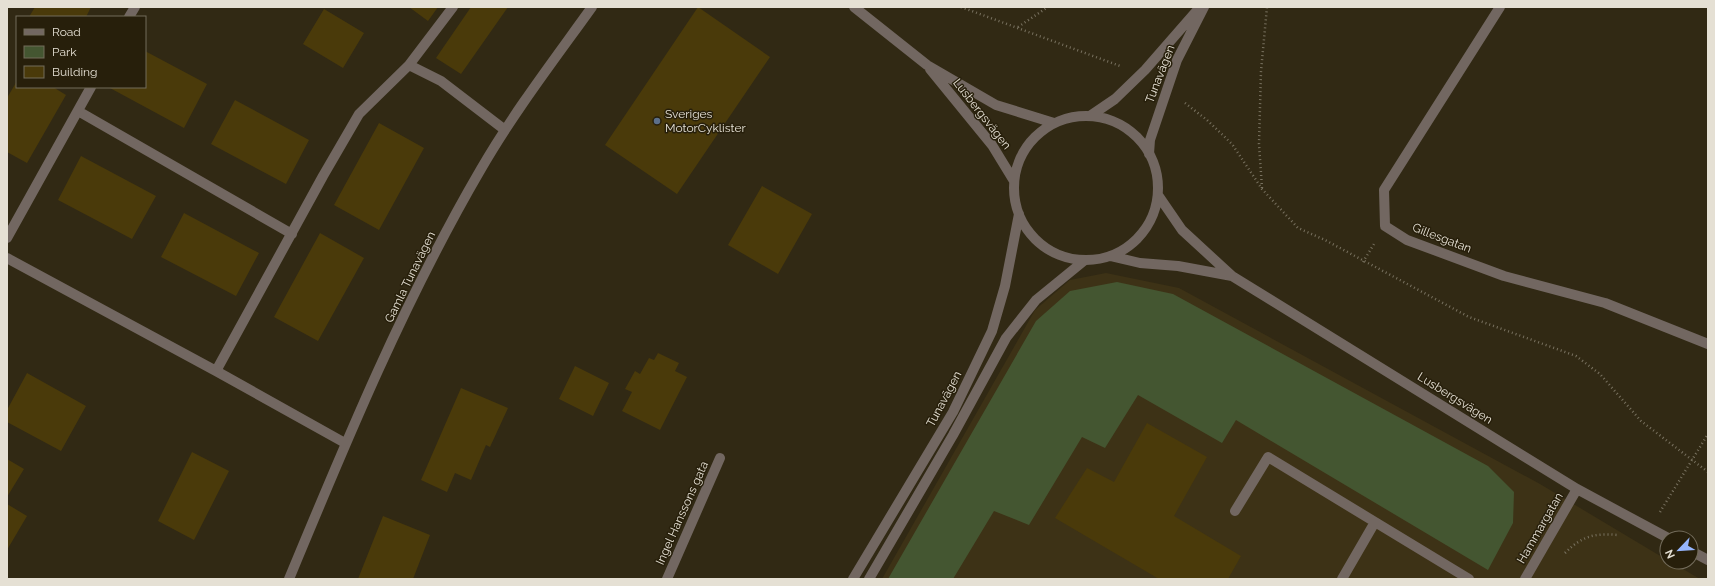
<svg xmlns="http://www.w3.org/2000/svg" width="1715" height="586" viewBox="0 0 1715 586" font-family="Raleway,sans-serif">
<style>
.built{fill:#3d3216}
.green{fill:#445631}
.building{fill:#4a3a0a}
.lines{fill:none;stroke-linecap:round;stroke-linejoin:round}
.path{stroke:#797260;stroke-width:2.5;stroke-dasharray:1 3;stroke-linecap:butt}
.minor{stroke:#726761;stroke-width:10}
.service-dot{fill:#5c6f8a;stroke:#271f0b;stroke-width:1.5}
.labels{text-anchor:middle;stroke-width:3;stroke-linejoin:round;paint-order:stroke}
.street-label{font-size:12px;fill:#e5e0d4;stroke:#271f0b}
.poi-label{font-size:12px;fill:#e5e0d4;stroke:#271f0b;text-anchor:start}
</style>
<rect width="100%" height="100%" fill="#312914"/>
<path class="built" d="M1106,273L1179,288L1540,484L1667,560V562H1671L1700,579H882L1035,310L1070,280Z"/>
<path class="green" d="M1117,282L1173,294L1488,466L1514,492L1513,523L1488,570L1236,420L1222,443L1138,395L1105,448L1082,437L1029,525L994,511L953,579H888L1036,321L1070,291Z"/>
<path class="building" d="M35,7H91L86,17H29Z
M409,7H438L428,21Z
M471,7H508L461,74L436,58Z
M698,7L770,57L677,194L605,145Z
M324,9L364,33L343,68L303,44Z
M145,51L207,84L184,128L110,88L145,87Z
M17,81V87H53L66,95L27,163L7,152V98Z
M235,100L309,140L286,184L211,144Z
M379,123L424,148L379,230L334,205Z
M81,156L156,196L132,239L58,200Z
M762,186L812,214L778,274L728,245Z
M184,213L259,253L236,296L161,257Z
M320,233L364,258L318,341L274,317Z
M658,353L679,363L675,371L687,377L660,430L622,411L632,392L625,389L635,371L640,374L649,358L654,360Z
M575,366L609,383L593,416L559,399Z
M27,373L86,406L61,451L7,422V410Z
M461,388L508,408L490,447L486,445L471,480L455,473L447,492L421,480Z
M1147,423L1207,457L1174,516L1241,556L1228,579H1159L1055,518L1087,468L1114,482Z
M192,452L229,471L194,540L158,521Z
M7,459L24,469L7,497Z
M7,504L27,516L7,550Z
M383,516L430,535L413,579H358Z"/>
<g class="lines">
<path class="path" d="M961,7L1120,66
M1018,27L1048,7
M1185,103L1207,120L1232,144L1262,189L1298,228L1325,240L1469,317L1576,356L1600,374L1641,421L1708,472
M1262,188L1259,144L1261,71L1267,7
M1363,262L1374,244
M1660,512L1708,434
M1565,553C1582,536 1594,533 1618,535"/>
<path class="minor" d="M854,7L927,65L996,105L1054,123
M1500,7L1384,190L1385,226L1407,240L1504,276L1605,303L1708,344
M129,17L135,7
M409,65L441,81L505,130
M930,69L992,145L1014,181
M78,111L292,234
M1090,116L1115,99L1145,70L1200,7
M1014 188a72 72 0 1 1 144 0a72 72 0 1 1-144 0Z
M1149,154L1150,140L1177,60L1204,7
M1158,195L1182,230L1232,276L1577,489L1668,538
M7,238L91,87
M1110,256L1140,263L1178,266L1232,276
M7,258L216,371L345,443
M216,371L323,176L359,114L409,65L453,7
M1235,511L1268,457L1375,522
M1691,551L1708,560
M289,579C347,439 405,299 481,169C514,112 554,60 592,7
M667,579L720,458
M853,579L953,412L992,331L1005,286L1019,214
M869,579L953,435L1006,338L1036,300L1085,260
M1342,579L1375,522L1469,579
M1525,579L1577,489"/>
</g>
<circle class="service-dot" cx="657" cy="121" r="4"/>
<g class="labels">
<g class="street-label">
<text transform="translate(1160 74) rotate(-69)" y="4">Tunavägen</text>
<text transform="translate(982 114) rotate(52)" y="4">Lusbergsvägen</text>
<text transform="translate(1442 238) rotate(21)" y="4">Gillesgatan</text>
<text transform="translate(410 277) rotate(-64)" y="4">Gamla Tunavägen</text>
<text transform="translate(1455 398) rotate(32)" y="4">Lusbergsvägen</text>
<text transform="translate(944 399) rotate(-62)" y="4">Tunavägen</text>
<text transform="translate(682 513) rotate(-66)" y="4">Ingel Hanssons gata</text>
<text transform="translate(1540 528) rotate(-60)" y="4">Hammargatan</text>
</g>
<g class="poi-label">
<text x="665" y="118">Sveriges<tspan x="665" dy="14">MotorCyklister</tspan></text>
</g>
</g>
<rect width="1715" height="586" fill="none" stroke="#e5e0d4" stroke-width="16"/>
<rect x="16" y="16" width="130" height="72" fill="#271f0b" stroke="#736c5b"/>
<rect x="24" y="29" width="20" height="6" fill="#726761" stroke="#736c5b"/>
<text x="52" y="36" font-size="12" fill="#e5e0d4">Road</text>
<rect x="24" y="46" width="20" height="12" fill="#445631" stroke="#736c5b"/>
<text x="52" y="56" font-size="12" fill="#e5e0d4">Park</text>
<rect x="24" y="66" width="20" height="12" fill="#4a3a0a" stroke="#736c5b"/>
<text x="52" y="76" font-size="12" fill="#e5e0d4">Building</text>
<g transform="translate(1679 550) rotate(245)"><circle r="19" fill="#271f0b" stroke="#736c5b"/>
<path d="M0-3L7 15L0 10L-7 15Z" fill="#96b6fd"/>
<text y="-6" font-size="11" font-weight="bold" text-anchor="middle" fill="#e5e0d4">N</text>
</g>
</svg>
